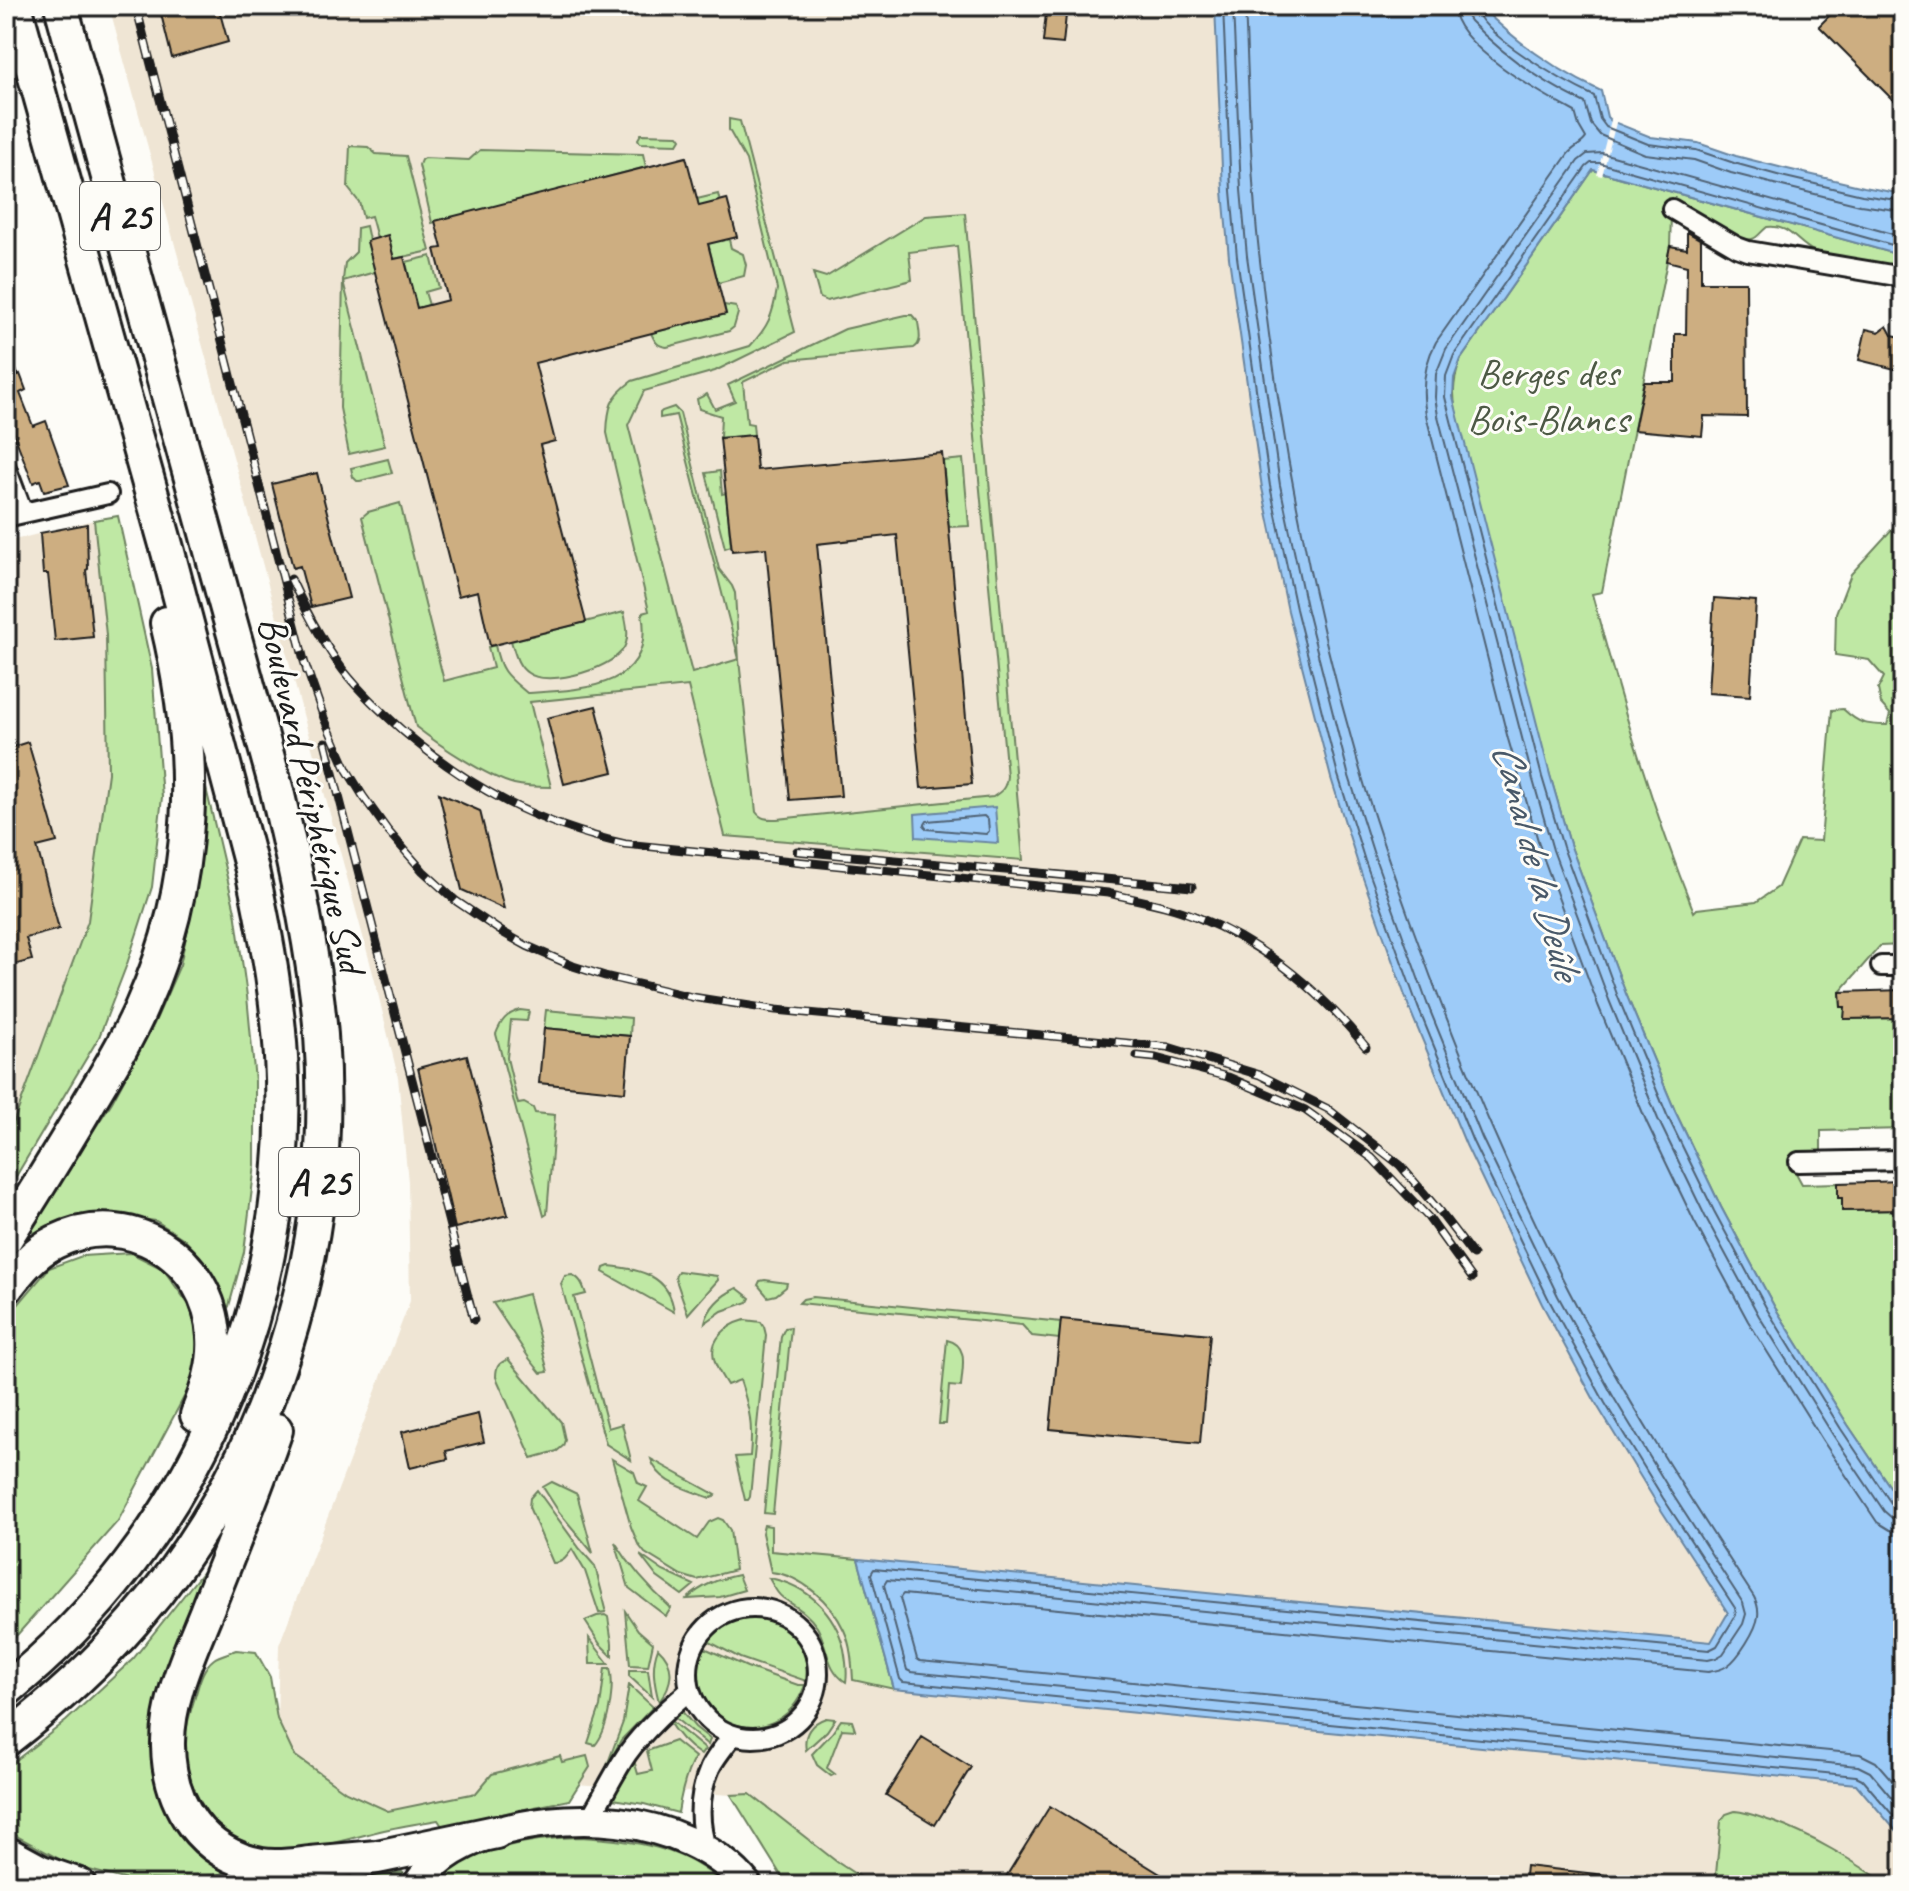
<svg xmlns="http://www.w3.org/2000/svg" width="1909" height="1891" viewBox="0 0 1909 1891" font-family="Caveat,sans-serif">
<style>
.built{fill:#efe5d4}
.green{fill:#bfe8a4;stroke:#6e8260;stroke-width:2}
.water{fill:#9dcbf8;stroke:#6985a0;stroke-width:2}
.pier{fill:#fdfcf7}
.lines{fill:none;stroke-linecap:round;stroke-linejoin:round}
.shore{stroke:#506274;stroke-width:2}
.building{fill:#cdae81;stroke:#1c1c1c;stroke-width:2}
.street-casing{stroke:#1c1c1c;stroke-width:24}
.primary-casing{stroke:#1c1c1c;stroke-width:34}
.highway-casing{stroke:#1c1c1c;stroke-width:38}
.street{stroke:#fdfcf7;stroke-width:18}
.primary{stroke:#fdfcf7;stroke-width:28}
.highway{stroke:#fdfcf7;stroke-width:32}
.rail-casing{stroke:#1c1c1c;stroke-width:9}
.rail{stroke:#fdfcf7;stroke-width:6;stroke-dasharray:18;stroke-linecap:butt}
.labels{text-anchor:middle;stroke-width:6;stroke-linejoin:round;paint-order:stroke}
.shield{fill:#fdfcf7;stroke:#605f5e;stroke-width:2}
.shield-label{font-size:38px;font-weight:bold;fill:#1c1c1c}
.park-label{font-size:40px;fill:#4d5945;stroke:#fdfcf7}
.street-label{font-size:40px;fill:#1c1c1c;stroke:#fdfcf7}
.water-label{font-size:42px;font-style:italic;fill:#495969;stroke:#fdfcf7}
</style>
<rect width="100%" height="100%" fill="#fdfcf7"/>
<filter id="ink" filterUnits="userSpaceOnUse"><feTurbulence type="fractalNoise" baseFrequency=".0125" numOctaves="2"/><feDisplacementMap in="SourceGraphic" scale="16" xChannelSelector="R" yChannelSelector="G"/><feConvolveMatrix kernelMatrix="1 2 1 2 8 2 1 2 1" color-interpolation-filters="sRGB"/></filter>
<g filter="url(#ink)">
<path class="built" d="M109,6H1215L1223,191L1229,258L1262,488L1288,611L1331,778L1358,864L1410,1010L1466,1145L1542,1304L1598,1407L1656,1502L1729,1613L1710,1642L859,1559L894,1689L1856,1784L1903,1839V1885H787L731,1795L561,1783L476,1793L389,1812L346,1792L294,1755L277,1719L279,1645L410,1301L408,1182L398,1077L375,981L249,514Z
M94,520L106,635L108,773L88,921L6,1143V542Z"/>
<path class="green" d="M729,119L740,121L795,332L715,371L644,391L628,425L692,673L739,659L676,415L660,418V413L662,411L674,407L680,413L719,569L732,586L735,593L739,660L756,812C762,820 768,819 777,819L993,797C1002,791 1006,788 1007,776L957,246L909,252L912,280L827,301L820,298L813,273L826,277L926,216L965,213L1023,860L725,836L688,686L530,702L551,787C538,787 526,787 514,784C487,777 439,745 416,727L362,517L368,512L400,503L444,681L493,668L488,647L495,645C500,672 507,676 527,693C581,690 656,689 642,613L649,611L607,433C608,407 610,397 632,381L750,346C768,327 773,315 777,289L746,160L729,130Z
M641,134L678,135L681,139L678,144L640,143L638,139Z
M350,146L368,147L376,154L406,156L430,251L394,259L388,236L377,238L371,216L363,218L359,202L348,188Z
M480,150L643,154L646,167L432,223L419,165L421,160L424,158L469,160Z
M1593,170L1903,256V268C1877,264 1838,262 1815,252C1795,242 1790,224 1767,227C1755,237 1757,241 1741,239L1671,216L1670,246L1602,592L1592,594C1621,702 1652,808 1694,912L1697,909L1756,902L1778,887L1799,840L1821,841L1832,710L1843,709C1859,724 1866,725 1887,725L1890,714L1881,704L1878,689L1884,677L1869,660L1835,655L1836,613L1851,574L1903,517V945L1880,946L1840,992L1841,1007H1845V1019L1903,1018V1129L1821,1131V1154L1791,1163L1790,1169L1796,1173L1802,1184L1838,1183V1197L1842,1198L1843,1211L1903,1210V1506L1848,1425L1774,1306L1721,1207L1675,1111L1626,994L1570,844L1537,731L1456,411C1452,392 1454,378 1461,359Z
M718,194L731,248L743,254L746,265L744,276L718,283L697,199Z
M366,226L369,240L367,241L375,272L343,281L385,446L349,454L340,408L343,280L345,263L356,252L357,228Z
M431,256L439,288L425,292L429,305L407,311L400,283L410,281L406,262Z
M724,305L736,307L738,313L734,327L729,331L667,347C657,346 655,342 651,333L726,314Z
M906,315H912L918,322C919,331 923,343 914,348L788,360L743,382L747,423L753,424L754,435L720,438L721,416L699,409L697,399L707,394L715,409L735,401L728,385L845,329Z
M388,459L392,473L360,481H357L353,477L351,468Z
M963,459L969,526L949,527L943,461Z
M720,471L722,494L726,493L731,546L725,548L706,473Z
M118,516L152,669L162,797L152,887L127,964L99,1037L6,1193V1143L88,921L108,773L106,635L94,520Z
M624,612C626,622 629,633 626,643C620,668 547,688 528,673C517,666 515,653 511,641Z
M206,788L235,911L247,996L255,1081V1165L244,1252L229,1306L223,1316L217,1292L206,1263L184,1239L156,1221L118,1216L39,1234L28,1231L112,1102L154,1024L180,965L199,876Z
M520,1010L529,1011L527,1021L511,1020L507,1058L518,1104L524,1103L533,1108L535,1113L555,1115L547,1214L544,1216L496,1034C501,1021 506,1014 520,1010Z
M546,1010L631,1018L630,1036L544,1028Z
M131,1253L163,1269L189,1305L199,1336L200,1367L118,1521L18,1634L6,1643V1319L49,1268L82,1256Z
M609,1266C639,1269 670,1275 674,1312L603,1272L604,1268Z
M678,1271L717,1276L718,1280L688,1314L675,1277Z
M572,1275C581,1278 583,1286 586,1294L574,1297L608,1428L622,1424L631,1460L606,1444L561,1284L565,1276Z
M765,1280L787,1283L786,1287L776,1295L768,1297L758,1285L760,1281Z
M737,1288L750,1298L748,1302L722,1311L705,1323C709,1306 722,1295 737,1288Z
M528,1294L548,1372L541,1373L529,1358L493,1303Z
M813,1297L1061,1322L1059,1339L1032,1336L1022,1325L799,1303L803,1299Z
M745,1320L761,1322L764,1327L766,1335L750,1497L748,1500H745L735,1457L750,1456C753,1425 750,1410 740,1380L727,1385C723,1378 717,1370 715,1362C707,1340 727,1325 745,1320Z
M791,1327L773,1514L764,1513L781,1336L785,1328Z
M947,1340C970,1345 962,1369 961,1387L949,1386L946,1424H939Z
M508,1359L561,1422L565,1440L563,1446L557,1451L532,1458L496,1377C496,1366 498,1364 508,1359Z
M612,1459L634,1472L638,1483L647,1487L639,1501L697,1539L709,1522L718,1518L723,1520L730,1530L735,1570L697,1580L681,1575L645,1553L638,1544L631,1527Z
M651,1459L716,1495L714,1497L710,1498C688,1489 658,1483 651,1459Z
M552,1482L577,1494L593,1553L559,1512L543,1487Z
M537,1490L580,1549L595,1566L606,1609L605,1612L599,1613L585,1571L572,1549C567,1556 564,1563 553,1563L529,1507L530,1498Z
M764,1525L771,1526V1551L858,1559L894,1689L853,1680C852,1663 851,1645 844,1630C831,1602 801,1575 771,1572L762,1533Z
M615,1542C631,1568 649,1588 671,1608L666,1616L629,1588Z
M216,1555L160,1740L233,1872L179,1880L124,1879L70,1865L20,1838L6,1828V1768L66,1721L133,1659Z
M640,1555L663,1571L694,1585L682,1595L657,1577Z
M738,1575L744,1590L720,1597L687,1599C702,1585 718,1579 738,1575Z
M769,1578C807,1585 835,1612 844,1649C846,1660 848,1671 846,1682C826,1670 828,1645 817,1627C808,1613 796,1607 783,1598C776,1593 773,1585 769,1578Z
M625,1611L638,1630L653,1643L648,1666L630,1665Z
M605,1615L608,1617L612,1643V1656L600,1644L585,1621L597,1616Z
M745,1615C784,1615 811,1642 806,1681L740,1658L704,1639C716,1625 728,1617 745,1615Z
M589,1638L609,1664H590Z
M700,1646L747,1667L798,1685H805C777,1762 670,1723 700,1646Z
M658,1648C676,1664 673,1684 659,1702C654,1683 651,1666 658,1648Z
M236,1650L256,1652L270,1677L277,1719L294,1755L346,1792L388,1811L476,1793L492,1774L560,1756L562,1762L587,1756L590,1767L569,1800L442,1826L438,1820C420,1823 402,1826 384,1830C346,1839 296,1857 257,1848C213,1837 185,1788 185,1745C185,1729 190,1713 195,1697C199,1684 202,1668 214,1659C219,1655 229,1653 236,1650Z
M605,1668H610C615,1687 608,1731 595,1745L588,1743L600,1707Z
M629,1670H648L652,1697L629,1676Z
M629,1685L653,1707L621,1740L606,1768L623,1722Z
M680,1709L695,1727L710,1739L708,1745L670,1714Z
M666,1717L705,1749L701,1755C685,1745 675,1733 666,1717Z
M826,1718L835,1719L827,1731L806,1750C803,1734 811,1723 826,1718Z
M841,1720L852,1721L855,1730L842,1729L827,1768L835,1774L831,1776L817,1765L812,1754L832,1733Z
M675,1741L695,1757C685,1774 681,1793 678,1813L644,1804L612,1799L633,1757L638,1774L652,1771L647,1751Z
M750,1794L837,1862L872,1885H787L731,1795Z
M1735,1811C1748,1812 1759,1817 1771,1821C1814,1836 1851,1860 1889,1885H1715L1721,1821L1726,1814Z
M580,1837C629,1840 687,1846 723,1885H432C468,1848 531,1838 580,1837Z
M402,1872L407,1876L403,1885H320Z"/>
<path class="water" d="M1215,6H1480C1516,42 1555,70 1601,91L1607,117L1611,121L1651,137L1698,143L1736,156L1783,168L1864,187L1903,194V256L1593,170L1461,359L1454,378L1453,397L1550,775L1570,844L1626,994L1675,1111L1721,1207L1774,1306L1848,1425L1903,1506V1839L1856,1784L894,1689L858,1559L1711,1642L1728,1613L1656,1502L1598,1407L1542,1304L1466,1145L1410,1010L1358,864L1331,778L1288,611L1262,488L1229,258L1223,191Z
M995,807L998,843L916,837L915,814Z"/>
<path class="pier" d="M1611,113L1614,118L1617,119L1602,176L1597,175L1612,116Z"/>
<g class="lines">
<path class="shore" d="M1223,6L1231,191L1237,257L1270,486L1296,609L1338,775L1365,861L1418,1007L1473,1142L1549,1300L1605,1403L1663,1498L1735,1608L1736,1615L1717,1646L1709,1650L874,1569L871,1574L900,1679L903,1682L1856,1776L1862,1779L1903,1827
M1233,6L1241,190L1247,256L1280,485L1306,607L1348,773L1375,858L1427,1003L1482,1138L1558,1296L1614,1398L1671,1492L1743,1603L1746,1614L1743,1624L1723,1654L1716,1658L1708,1660L887,1580L884,1585L907,1670L911,1672L1858,1766L1870,1772L1903,1811
M1245,6C1249,88 1250,171 1259,252C1278,427 1311,601 1360,770C1375,822 1393,873 1411,923C1456,1049 1508,1172 1569,1291C1624,1397 1689,1497 1754,1597C1757,1603 1759,1609 1758,1616C1757,1629 1738,1659 1727,1666C1721,1670 1715,1671 1708,1672L903,1594L900,1598L917,1659L920,1661L1860,1754L1876,1762L1903,1793
M1453,6C1454,46 1542,94 1575,112L1579,126L1586,138C1583,144 1572,148 1568,154L1436,342C1423,366 1421,392 1427,419L1508,739L1542,854L1598,1005L1647,1123L1694,1221L1748,1321L1823,1441L1877,1522L1890,1530L1903,1532
M1465,6L1466,15L1470,21C1504,56 1542,82 1585,103L1591,124L1600,135L1645,154L1694,160L1731,173L1778,185L1860,205L1903,211
M1475,6C1478,34 1568,84 1594,96L1600,119L1606,127L1648,144L1696,150L1734,163L1781,176L1862,195L1903,201
M1903,237L1602,153L1587,154L1578,161L1446,349L1436,374L1435,397L1438,416L1533,780L1553,850L1609,1000L1658,1119L1705,1216L1759,1316L1833,1435L1884,1511L1892,1518L1903,1520
M1903,248L1600,163H1591L1586,167L1454,355L1446,376L1445,397L1542,777L1563,847L1618,997L1667,1115L1714,1211L1768,1311L1841,1429L1893,1506L1898,1510H1903
M984,816L988,820L989,831L986,834L927,829L924,826L927,821Z"/>
</g>
<path class="building" d="M159,6H218L228,42L172,58Z
M1839,6H1903V110L1819,26Z
M1046,13L1066,15L1063,44L1043,42Z
M686,157L699,206L727,199L737,237L708,244L726,314L535,363L555,441L540,445L586,622L490,646L478,591L458,596L367,241L388,235L394,259L404,257L417,308L448,300L435,249L442,248L435,221Z
M1687,232L1701,240V282H1746L1747,417L1704,416L1702,436L1634,430L1644,382H1675V334H1686L1687,266L1667,261L1670,246L1687,249Z
M1887,326L1892,335L1902,337L1899,348L1903,349V371L1859,360L1866,329L1879,332Z
M6,347H8L18,375L20,374L26,390L20,393L33,426L46,421L69,485L44,491L40,480L33,483L6,414Z
M754,435L757,470L942,453L972,784L921,788L897,535L817,544L841,796L790,800L766,548L732,551L724,477L720,438Z
M317,473L349,598L311,607L300,566L293,568L272,484Z
M87,524L88,569L86,570L93,637L55,641L48,574H43L40,533Z
M1714,598L1756,601L1750,696L1708,693Z
M596,706L613,772L564,784L547,718Z
M28,742L57,842L37,847L59,929L26,938L32,960L6,967V749Z
M439,793L480,811L504,909L462,890Z
M1903,990V1018L1844,1019L1845,1007H1841L1840,992Z
M544,1028L630,1036L625,1092L539,1083Z
M467,1055L508,1215L455,1228L418,1068Z
M1903,1181V1210L1842,1211V1198H1838V1183Z
M1061,1319L1210,1334L1200,1443L1050,1429Z
M478,1414L484,1442L446,1451L448,1459L410,1468L402,1432Z
M922,1737L971,1767L935,1825L886,1795Z
M1050,1806L1178,1885H1013L1004,1880Z
M1526,1866L1604,1875L1603,1885H1524Z"/>
<g class="lines">
<g class="street-casing">
<path id="street" d="M1672,209L1737,247L1748,251L1903,277
M6,468L23,513
M6,517L108,494
M1881,966H1903
M1799,1162L1903,1160
M688 1673a65 65 0 1 1 130 0a65 65 0 1 1-130 0Z
M589,1820C602,1798 613,1775 627,1754C645,1729 667,1710 690,1690
M707,1851C698,1823 698,1795 710,1768C716,1756 725,1746 733,1735"/>
</g>
<g class="primary-casing">
<path id="primary" d="M417,1885C454,1828 555,1814 618,1822C664,1827 718,1848 747,1885"/>
</g>
<g class="highway-casing">
<path id="highway" d="M6,1238C35,1192 64,1146 91,1099C109,1069 127,1040 141,1008C198,882 199,756 167,623
M6,1288C19,1271 34,1252 55,1242C128,1206 210,1257 214,1337C216,1364 207,1390 197,1415
M276,1430C255,1491 230,1551 206,1612C189,1654 167,1700 168,1746C169,1805 202,1854 261,1865C277,1868 294,1865 310,1863C332,1861 355,1859 377,1857
M6,1690C190,1542 290,1315 282,1079C280,1009 267,939 252,870L168,552L15,6
M6,1740C52,1704 96,1665 134,1621C273,1461 337,1245 321,1035C314,952 296,872 277,791L61,6
M6,1853L41,1872L79,1885
M358,1861L496,1832
M6,1885H7"/>
</g>
<use href="#street" class="street"/>
<use href="#primary" class="primary"/>
<use href="#highway" class="highway"/>
<g class="rail-casing">
<path id="rail" d="M136,6L307,672
M291,579C306,611 322,642 343,670C361,693 382,712 403,731C471,789 538,824 625,844L1108,893C1137,900 1169,905 1197,917C1265,944 1320,991 1366,1047
M304,661L324,718L347,770L363,796L388,831L423,871L456,901L502,932L527,946L573,966L605,976L692,997L776,1010L1168,1047L1260,1075L1328,1109L1400,1165L1440,1212L1473,1255
M325,742L474,1320
M797,851L1192,887
M1137,1056L1156,1058L1228,1077L1305,1110L1372,1158L1428,1217L1472,1278"/>
</g>
<use href="#rail" class="rail"/>
</g>
</g>
<g class="labels">
<g class="shield">
<rect x="80" y="182" width="80" height="68" rx="6"/>
<rect x="279" y="1148" width="80" height="68" rx="6"/>
</g>
<g class="shield-label">
<text x="120" y="229">A 25</text>
<text x="319" y="1195">A 25</text>
</g>
<g class="park-label">
<text x="1548" y="386">Berges des<tspan x="1548" dy="46">Bois-Blancs</tspan></text>
</g>
<g class="street-label">
<text transform="translate(313 794) rotate(77)" y="14">Boulevard Périphérique Sud</text>
</g>
<g class="water-label">
<text transform="translate(1538 860) rotate(75)" y="15">Canal de la Deûle</text>
</g>
</g>
<rect width="1909" height="1891" fill="none" stroke="#fdfcf7" stroke-width="32"/>
<rect x="16" y="16" width="1877" height="1859" fill="none" stroke="#1c1c1c" stroke-width="3" filter="url(#ink)"/>
</svg>
